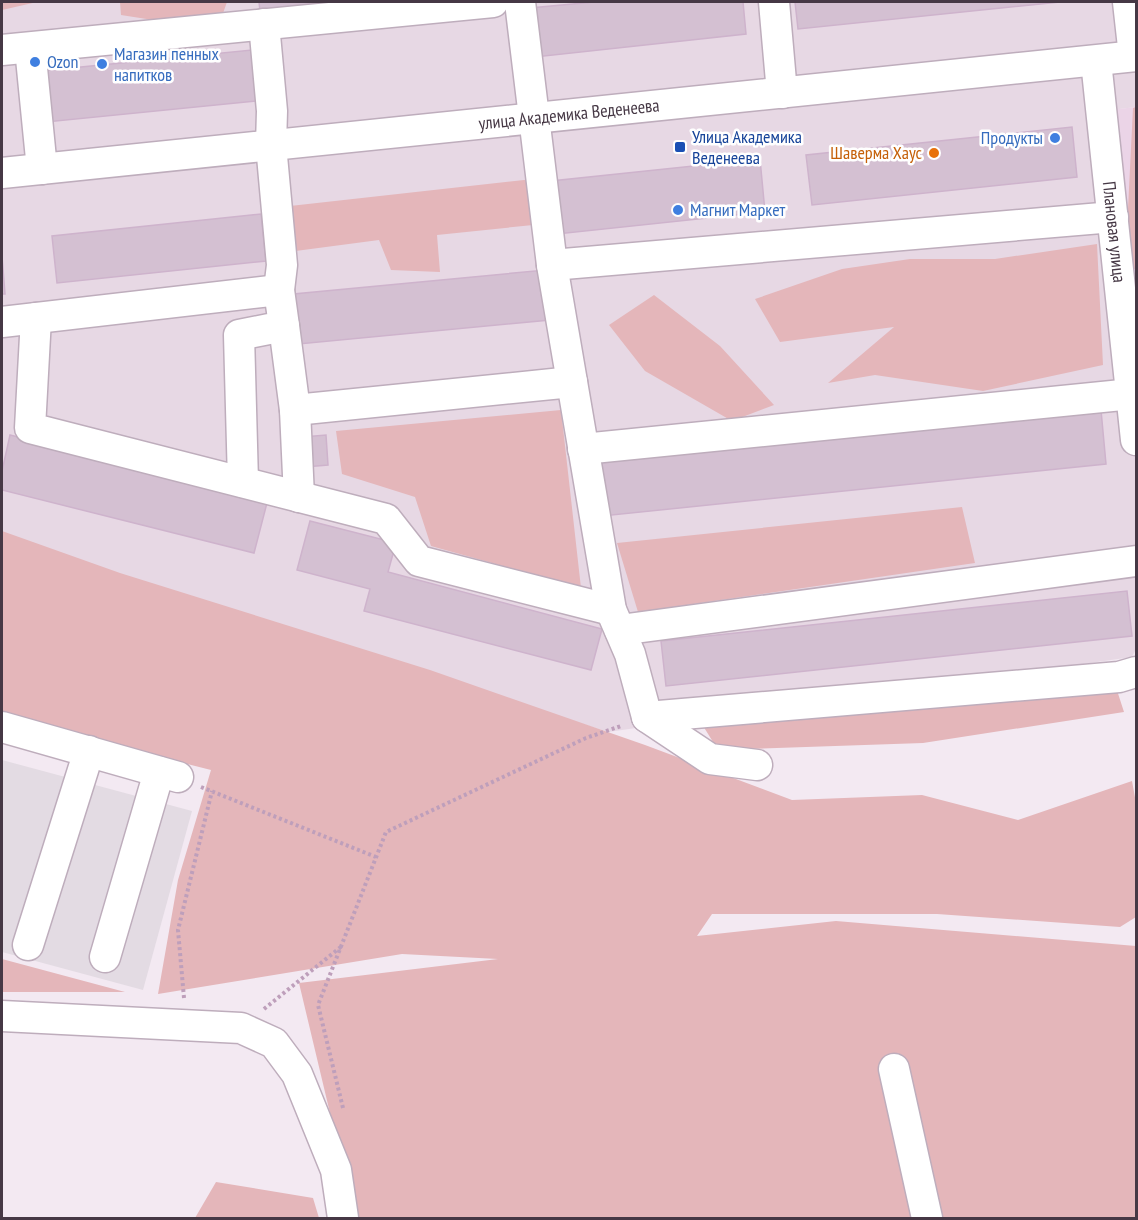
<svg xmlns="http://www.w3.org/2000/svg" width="1138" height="1220" viewBox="0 0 1138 1220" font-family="'PT Sans Narrow',sans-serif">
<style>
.residential{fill:#e7d8e4}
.industrial{fill:#e3dbe3}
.education{fill:#ebd4e7}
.green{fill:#e4b6ba}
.building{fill:#d4c0d2;stroke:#ceb3cc;stroke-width:1.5}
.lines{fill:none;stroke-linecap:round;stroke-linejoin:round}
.minor-casing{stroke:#beadbc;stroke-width:33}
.path{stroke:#be9fbb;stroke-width:4;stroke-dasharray:3 3;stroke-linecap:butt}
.minor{stroke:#fff;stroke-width:30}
.shop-dot{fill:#3f7fe0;stroke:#fff;stroke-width:2}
.transit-dot{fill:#1a4fb4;stroke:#fff;stroke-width:2}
.food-dot{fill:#e8710a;stroke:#fff;stroke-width:2}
.labels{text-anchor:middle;stroke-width:5;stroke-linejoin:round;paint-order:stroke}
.shop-label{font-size:18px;fill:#366cbe;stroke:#fff;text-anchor:start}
.street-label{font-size:18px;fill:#463845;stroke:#fff}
.transit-label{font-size:18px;fill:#164399;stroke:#fff;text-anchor:start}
.food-label{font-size:18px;fill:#c56008;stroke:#fff;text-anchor:end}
</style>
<rect width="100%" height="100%" fill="#f3e9f2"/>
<path class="residential" d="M2,2H1136V107L1111,110L1136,337V649L1132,657L608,732L2,536Z"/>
<path class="industrial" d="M2,760L192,811L143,990L2,952Z"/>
<path class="education" d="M1136,107V337L1110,110Z"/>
<path class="green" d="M2,2H37L2,10Z
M120,2H227L217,30L121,15Z
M1136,107V269H1125L1133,108Z
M533,179V225L437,235L440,272L391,270L379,240L288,252L281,207Z
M1097,244L1103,365L983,391L875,375L828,383L894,327L780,342L755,299L842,269L910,259H995Z
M654,295L720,346L774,405L732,421L645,371L609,325Z
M561,410L581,588L431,546L415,497L342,474L336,431Z
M962,507L975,563L638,612L617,543Z
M2,531L120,573L430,670L645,745L792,800L922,795L1018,820L1132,781L1136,803V917L1120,927L937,914H712L697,936L836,921L1136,946V1218H355L299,983L498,959L402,954L158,994L178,880L211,770L2,717Z
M1113,678L1124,712L923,743L718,750L700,721Z
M2,959L125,992H2Z
M216,1182L313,1198L319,1218H195Z"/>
<path class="building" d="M259,2H356L260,11Z
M594,2H743L746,34L535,57L530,8Z
M795,2H1060L798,29Z
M252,50L256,101L46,122L41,71Z
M1072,127L1077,177L812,205L806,155Z
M760,159L765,212L557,234L551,181Z
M261,214L266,261L57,283L52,236Z
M2,256L5,294H2Z
M546,270L550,320L288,345L283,295Z
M1101,410L1106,464L602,516L596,462Z
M10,435L268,499L254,553L2,490V471Z
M326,435L328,465L305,467L303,437Z
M310,521L396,543L388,572L602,629L591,670L364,611L370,589L297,570Z
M1127,591L1132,636L666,686L661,641Z"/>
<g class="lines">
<g class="minor-casing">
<g id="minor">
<path d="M520,2L552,265L611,610L630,654L647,717L710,759L757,765"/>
<path d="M774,2L782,93"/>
<path d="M1128,2L1134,56"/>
<path d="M30,48L42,169"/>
<path d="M2,50L493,2"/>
<path id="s1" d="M1096,61L1136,440"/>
<path id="s2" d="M2,173L1136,56"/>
<path d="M552,265L1113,217"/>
<path d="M36,318L30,428L386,519L419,561L611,610"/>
<path d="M2,322L279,290"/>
<path d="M284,326L295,410L572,382"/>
<path d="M295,410L299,497"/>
<path d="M583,449L1132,394"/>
<path d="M243,482L239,335L284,326L279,290L282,265L271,145L272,111L264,24"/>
<path d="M620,630L1136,561"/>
<path d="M647,717L1119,677L1136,672"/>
<path d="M2,727L178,777"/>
<path d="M28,945L89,751"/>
<path d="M105,957L159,772"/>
<path d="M2,1016L241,1028L274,1043L297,1074L336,1170L343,1218"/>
<path d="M894,1069L927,1218"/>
</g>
</g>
<path class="path" d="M201,787L376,857
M184,998L178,930L212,791
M264,1009L342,946
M343,1108L318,1005L386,832L586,738L621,726"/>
<use href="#minor" class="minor"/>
</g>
<g class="shop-dot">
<circle cx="35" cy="62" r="6"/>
<circle cx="102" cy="64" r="6"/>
<circle cx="1055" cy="138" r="6"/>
<circle cx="678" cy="210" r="6"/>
</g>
<rect class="transit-dot" x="674" y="141" width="12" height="12" rx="3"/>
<circle class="food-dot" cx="934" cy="153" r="6"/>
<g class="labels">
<g class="shop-label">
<text x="114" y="60">Магазин пенных<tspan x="114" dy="21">напитков</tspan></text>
<text x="47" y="68">Ozon</text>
<text x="1043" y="144" text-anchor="end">Продукты</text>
<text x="690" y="216">Магнит Маркет</text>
</g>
<g class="street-label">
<text dy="6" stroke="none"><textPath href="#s2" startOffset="570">улица Академика Веденеева</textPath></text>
<text dy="6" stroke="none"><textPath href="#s1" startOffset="172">Плановая улица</textPath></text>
</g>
<g class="transit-label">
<text x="692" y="143">Улица Академика<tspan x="692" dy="21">Веденеева</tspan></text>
</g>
<g class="food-label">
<text x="922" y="159">Шаверма Хаус</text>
</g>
</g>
<rect width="1138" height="1220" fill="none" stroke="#463845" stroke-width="6"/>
</svg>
